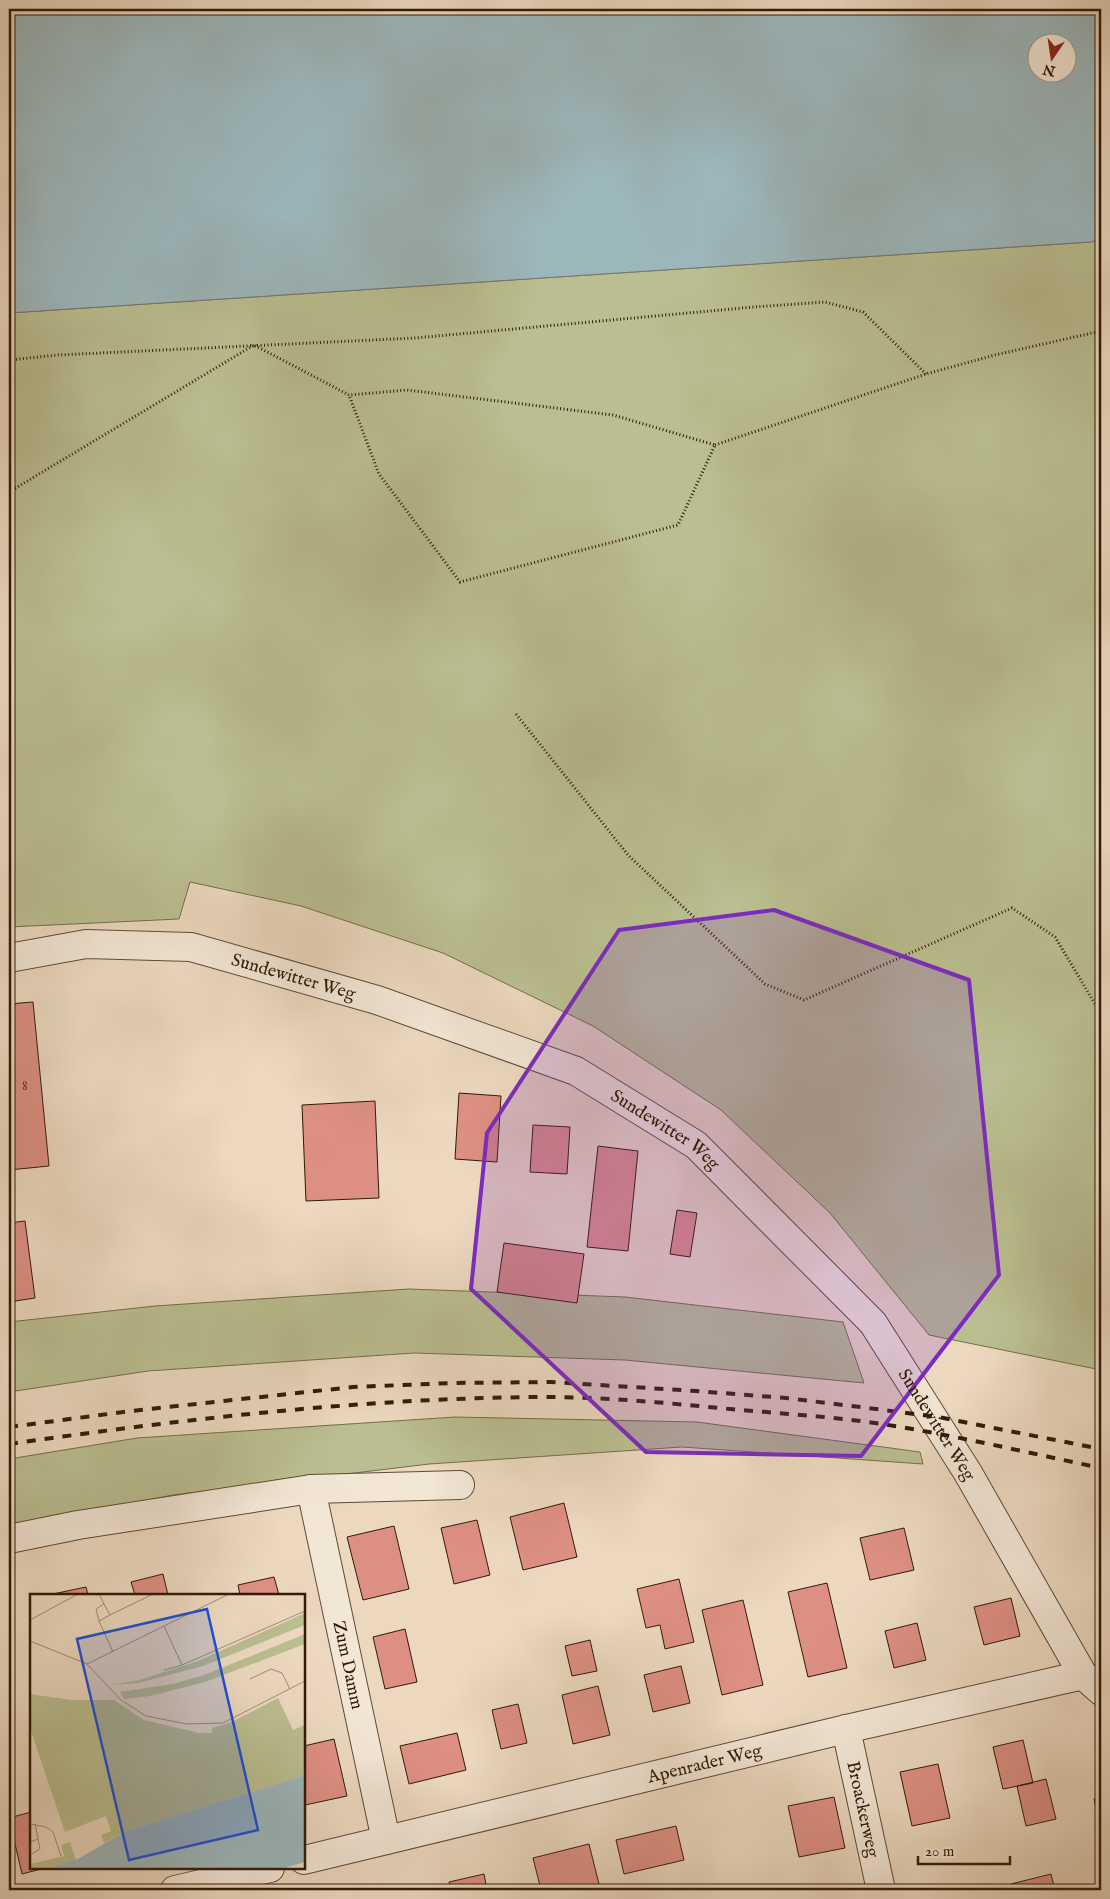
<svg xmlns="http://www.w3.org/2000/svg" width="1110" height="1899" viewBox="0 0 1110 1899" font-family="'IM FELL English',serif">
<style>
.green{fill:#babe90;stroke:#766c4c}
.water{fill:#9cb7bc;stroke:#727874;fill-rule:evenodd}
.building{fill:#dd8f83;stroke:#321a08}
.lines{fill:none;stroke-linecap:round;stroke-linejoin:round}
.minor-casing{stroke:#604a36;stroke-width:30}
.path{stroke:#321a08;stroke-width:3;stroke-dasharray:1 2.5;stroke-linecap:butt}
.minor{stroke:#f2e6d5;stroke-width:28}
.rail{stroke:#321a08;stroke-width:4;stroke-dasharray:9 9;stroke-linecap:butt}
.marked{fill:#7b2cbf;fill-opacity:0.2;stroke:#7b2cbf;stroke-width:4;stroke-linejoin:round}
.labels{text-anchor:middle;stroke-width:4;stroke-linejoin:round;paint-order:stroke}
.number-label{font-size:15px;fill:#5d3727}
.street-label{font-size:18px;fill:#321a08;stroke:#f2e6d5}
.inset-road{fill:none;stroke:#a18c76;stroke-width:1}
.view{fill:#1d4ed8;fill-opacity:0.15;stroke:#1d4ed8;stroke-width:2.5}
.inset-edge{fill:none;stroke:#321a08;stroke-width:2.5}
</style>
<rect width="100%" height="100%" fill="#ebd8bf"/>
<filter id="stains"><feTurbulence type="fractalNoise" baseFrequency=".004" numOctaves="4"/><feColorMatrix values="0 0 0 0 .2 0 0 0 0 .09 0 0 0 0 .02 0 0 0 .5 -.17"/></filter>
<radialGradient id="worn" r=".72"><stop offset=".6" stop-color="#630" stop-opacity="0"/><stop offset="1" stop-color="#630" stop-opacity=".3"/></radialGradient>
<path class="green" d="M1101,239V1370L929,1335L830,1213L721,1110L593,1026L443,953L301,906L190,882L179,919L9,927V313L1091,242Z
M409,1289L625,1297L843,1322L864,1383L625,1360L414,1353L148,1371L9,1392V1322L155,1306Z
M455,1417L697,1422L920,1452L923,1464L682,1447L429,1464L173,1495L9,1527V1459L137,1438Z"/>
<path class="water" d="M9,9H1101V239L1091,242L9,313ZM1038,42H1068V72H1038Z"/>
<path class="building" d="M33,1002L49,1166L9,1170V1004Z
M459,1093L501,1096L497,1162L455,1159Z
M375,1101L379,1198L306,1201L302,1105Z
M533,1125L570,1127L567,1174L530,1172Z
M598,1146L638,1151L628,1251L587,1247Z
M677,1210L697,1213L690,1257L670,1254Z
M25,1221L35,1298L9,1302V1223Z
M504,1243L584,1254L577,1303L497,1292Z
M564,1503L577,1557L523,1570L510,1517Z
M477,1520L490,1575L454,1584L441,1528Z
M394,1526L409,1589L363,1600L347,1537Z
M904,1528L914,1570L870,1580L860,1538Z
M163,1574L168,1595H135L131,1582Z
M274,1577L279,1595H240L238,1585Z
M679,1579L694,1642L665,1649L660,1625L646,1628L637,1589Z
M827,1583L847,1668L808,1677L788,1592Z
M86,1587L88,1595H53V1594Z
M1011,1598L1020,1636L984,1645L974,1607Z
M743,1600L763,1685L722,1695L702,1610Z
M917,1623L926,1660L894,1668L885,1631Z
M405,1629L417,1682L385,1689L373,1637Z
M590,1640L597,1671L572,1676L565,1646Z
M681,1666L690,1703L653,1712L644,1675Z
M598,1686L610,1735L573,1744L562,1695Z
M518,1704L527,1743L501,1749L492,1710Z
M457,1733L466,1770L409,1784L400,1746Z
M334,1739L347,1796L305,1805L304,1746Z
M1023,1740L1033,1783L1003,1789L993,1747Z
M938,1764L950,1818L912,1826L900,1772Z
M1046,1779L1056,1819L1026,1826L1017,1786Z
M834,1797L845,1848L799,1857L788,1806Z
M1101,1797V1833L1094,1799Z
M31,1812V1868H45L22,1874L9,1818Z
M676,1826L684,1860L624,1874L616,1840Z
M589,1844L599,1884L574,1890H541L533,1858Z
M484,1874L487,1890H451L449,1882Z
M1051,1874L1055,1890H1012L1011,1884Z"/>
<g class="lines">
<g class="minor-casing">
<g id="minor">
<path id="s1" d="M9,958L86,944L191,947L377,1000L576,1071L696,1145L873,1323L968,1473L1083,1675"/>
<path d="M311,1489L460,1485"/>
<path id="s2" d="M9,1539L78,1525L311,1489L386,1840"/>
<path id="s3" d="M846,1729L881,1890"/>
<path id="s4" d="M304,1860L846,1729L1083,1675L1101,1691"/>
<path d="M175,1890L270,1868"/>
</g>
</g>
<path class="path" d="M9,360L58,355L415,338L754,307L825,302L863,312L926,374
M715,445L926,374L995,355L1101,331
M9,492L254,345L349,395L407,390L613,415L715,445L678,525L460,582L379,474L349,395
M516,714L628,855L765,984L804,1000L1012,908L1055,937L1101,1014"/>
<use href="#minor" class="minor"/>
<path class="rail" d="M9,1427L131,1411L353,1387L453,1383L551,1382L696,1391L786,1398L868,1408L938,1417L1101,1449
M9,1444C185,1419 364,1398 543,1397C605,1397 668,1403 730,1409C776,1413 822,1416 868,1422C946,1433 1024,1452 1101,1468"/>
</g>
<path class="marked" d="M774,910L969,980L999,1275L861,1456L646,1452L471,1289L487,1133L619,930Z"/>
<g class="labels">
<g class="number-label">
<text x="25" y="1090">8</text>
</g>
<g class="street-label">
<text dy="6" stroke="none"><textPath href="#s1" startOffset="290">Sundewitter Weg</textPath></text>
<text dy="6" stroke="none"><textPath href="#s1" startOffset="695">Sundewitter Weg</textPath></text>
<text dy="6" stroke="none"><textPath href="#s1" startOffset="1100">Sundewitter Weg</textPath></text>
<text dy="6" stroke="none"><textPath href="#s2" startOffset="486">Zum Damm</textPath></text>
<text dy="6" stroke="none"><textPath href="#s4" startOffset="412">Apenrader Weg</textPath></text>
<text dy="6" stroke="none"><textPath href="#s3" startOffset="82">Broackerweg</textPath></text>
</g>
</g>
<g transform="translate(30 1594)">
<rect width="275" height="275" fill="#ebd8bf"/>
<path d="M275,19V31L173,72L108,89L81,91L110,86L168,67ZM275,40V50L175,88L120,102L94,105L90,98L143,90L174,81ZM0,100L42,106H84L114,126L169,139H182V134L202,128L248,104L263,136L275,131V181L94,238L74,249L71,241L81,237L76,222L35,238L0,134ZM40,248L46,266L21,274L0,275V270L34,262L31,251Z" fill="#babe90"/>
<path d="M275,181V268L251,275H1L21,274L48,265L94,238Z" fill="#9cb7bc"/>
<path class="inset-road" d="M69,0L74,10L80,21L69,27L66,15L74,10M80,21L123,0M0,26L48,0M69,27L83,58M134,32L152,71L275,17M0,47L57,70L199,0M57,70L91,106L116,122L157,130L193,129L275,87M134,76L152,71M220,85L241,75L252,79L260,95M0,230L16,233L23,238L31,262M0,248L8,245L5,230M0,261L10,255L8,245"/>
<path class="view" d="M177,15L228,236L99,266L47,45Z"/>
<rect width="275" height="275" class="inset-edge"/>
</g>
<rect width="1110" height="1899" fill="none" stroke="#ebd8bf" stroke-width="30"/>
<rect x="10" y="10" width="1090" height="1879" fill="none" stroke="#321a08" stroke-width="2.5"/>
<rect x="15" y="15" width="1080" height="1869" fill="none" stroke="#321a08"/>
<g transform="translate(1052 58) rotate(193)"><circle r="24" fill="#f2e6d5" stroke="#a59483"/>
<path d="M0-4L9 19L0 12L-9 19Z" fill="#8f2418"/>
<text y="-8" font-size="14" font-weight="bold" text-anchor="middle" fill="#321a08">N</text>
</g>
<path d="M918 1856v8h92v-8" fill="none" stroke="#321a08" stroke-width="2.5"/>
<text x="925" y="1856" font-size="15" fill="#321a08" stroke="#f2e6d5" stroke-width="4" paint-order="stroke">20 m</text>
<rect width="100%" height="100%" filter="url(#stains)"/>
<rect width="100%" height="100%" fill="url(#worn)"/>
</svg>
